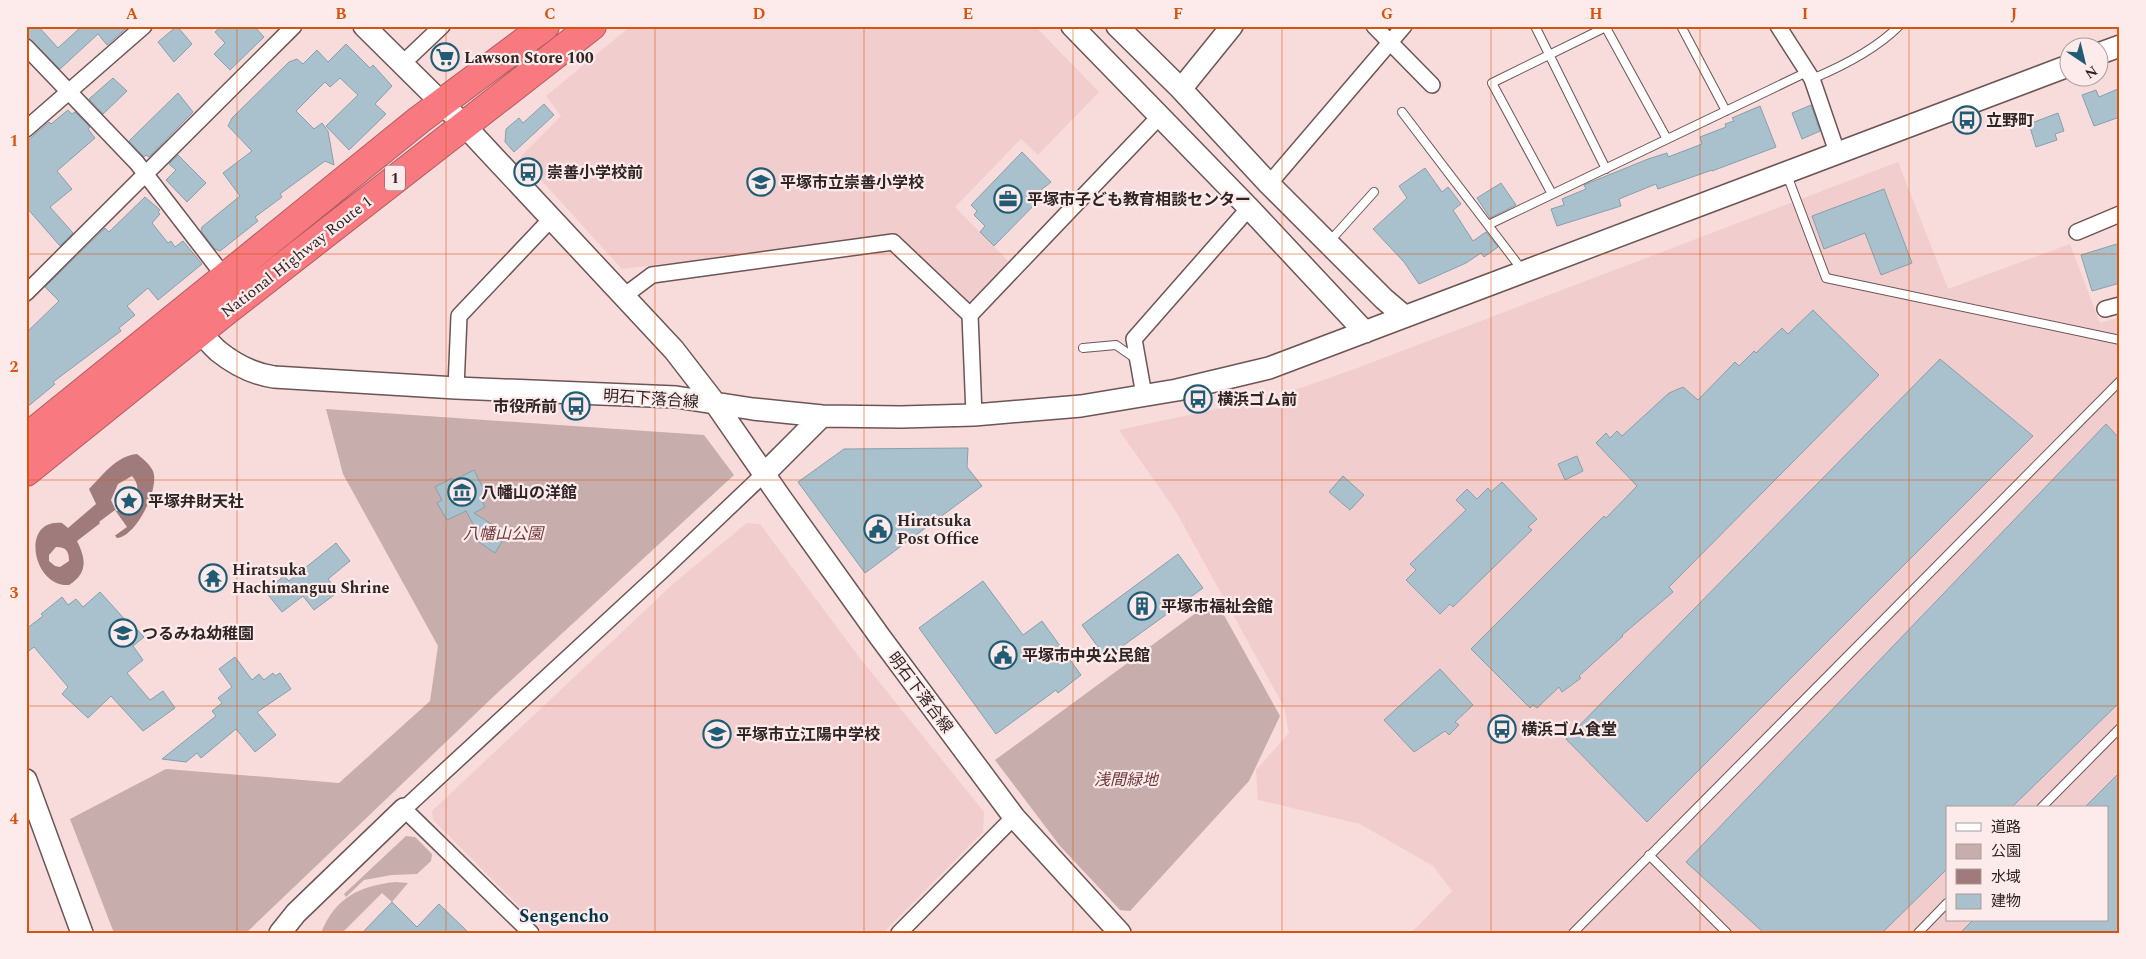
<svg xmlns="http://www.w3.org/2000/svg" width="2146" height="959" viewBox="0 0 2146 959" font-family="Spectral,'Noto Sans JP',serif">
<style>
.built{fill:#f2cdcd;fill-rule:evenodd}
.green{fill:#c7adac}
.water{fill:#9f7c7b;fill-rule:evenodd}
.pier{fill:#f8dbdb}
.building{fill:#a8c1cd;stroke:#88a0ac}
.lines{fill:none;stroke-linecap:round;stroke-linejoin:round}
.lane-casing{stroke:#6d5555;stroke-width:10}
.street-casing{stroke:#6d5555;stroke-width:18}
.secondary-casing{stroke:#6d5555;stroke-width:24}
.highway-casing{stroke:#b25c60;stroke-width:30}
.lane{stroke:#fff;stroke-width:8}
.street{stroke:#fff;stroke-width:15}
.secondary{stroke:#fff;stroke-width:21}
.highway{stroke:#f8797f;stroke-width:28}
.grid{fill:none;stroke:#d6540e;stroke-width:1;stroke-opacity:0.55}
.labels{text-anchor:middle;stroke-width:4.5;stroke-linejoin:round;paint-order:stroke}
.shield{fill:#fdebeb;stroke:#6e6060;stroke-width:1}
.shield-label{font-size:15px;font-weight:bold;fill:#302525}
.poi-label{font-size:16px;font-weight:bold;fill:#302525;stroke:#fdebeb;text-anchor:start}
.street-label{font-size:16px;fill:#302525;stroke:#fdebeb}
.park-label{font-size:16px;font-style:italic;fill:#6f3b3c;stroke:#fdebeb}
.neighbourhood-label{font-size:18px;font-weight:bold;fill:#023749;stroke:#fdebeb}
.neatline{fill:none;stroke:#d6540e;stroke-width:2}
.grid-label{font-size:16px;text-anchor:middle;font-weight:bold;fill:#d6540e}
</style>
<rect width="100%" height="100%" fill="#f8dbdb"/>
<path class="built" d="M631,26H1035L1099,92L1038,155L1021,139L955,207L1009,262L974,300L966,303L894,234L622,269L520,157L561,116L546,96Z
M1898,162L1948,289L2070,244L2100,323L2120,317V933H1411L1452,891L1433,866L1360,824L1258,800L1256,770L1289,733L1284,707L1175,510L1119,430L1281,395L1360,367ZM1947,808H2107V920H1947Z
M747,523L760,524L859,657L984,812L983,832L883,933H546L433,820L432,811L674,583Z"/>
<path class="green" d="M326,409L704,435L734,475L493,697L246,933H114L70,819L166,769L339,783L430,701L438,646L343,474Z
M1215,599L1280,716L1249,781L1130,911L1120,910L1060,846L995,760Z
M406,836L415,837L432,854L431,861L417,874L392,875L364,880L346,897L344,894Z
M395,882L408,883L392,902L382,893L342,933H321C335,898 359,886 395,882Z"/>
<path class="water" d="M137,454C143,459 149,463 153,471C160,488 136,537 117,538L103,521L77,541C86,559 88,573 69,585C32,587 20,518 62,523L68,528L96,504L89,489C103,475 116,456 137,454ZM132,476C143,488 136,503 124,511H116L111,500L118,484ZM56,547C66,547 69,551 69,561L60,567L55,566L49,561V555Z"/>
<path class="pier" d="M115,510L127,527L113,537L99,522Z"/>
<path class="building" d="M26,26H38L58,48L82,26H129L107,45L98,34L60,69L26,35Z
M177,26L192,44L174,62L158,42Z
M221,26H254L264,37L230,70L214,54L225,43L215,32Z
M346,44L370,68L373,65L392,86L375,104L386,114L349,150L326,126L358,95L340,78L330,87L325,82L296,111L314,129L322,123L328,131L334,165L325,161L280,194L282,197L255,217L258,221L220,251L215,249L201,231L202,227L240,196L223,173L252,151L228,126L232,118L289,62L297,59L303,64L317,50L328,62Z
M113,78L127,91L103,114L89,99Z
M2120,88V117L2094,126L2082,95L2096,90L2099,97Z
M178,93L193,112L149,157L146,155L144,157L129,141Z
M544,104L554,115L514,152L505,142L506,129L519,118L523,123Z
M1811,105L1820,131L1802,139L1792,113Z
M1760,106L1776,147L1712,171V170L1658,189L1656,184L1619,199L1621,206L1557,226L1551,209L1564,205L1562,199L1586,189L1584,185L1648,159L1667,153L1668,157L1702,144L1700,137L1726,127L1725,124L1734,121L1732,118Z
M68,110L72,114L75,112L90,127L88,129L95,138L57,171L72,189L50,207L73,233L60,246L26,207V142L49,122L51,124Z
M2058,113L2064,131L2055,134L2057,140L2036,147L2029,124Z
M1022,152L1051,182L1041,190L1045,194L994,246L980,232L985,226L974,215L977,211L971,205Z
M178,155L206,183L187,202L166,180L176,170L169,164Z
M1425,168L1442,192L1448,187L1461,204L1453,210L1473,241L1486,232L1498,247L1484,257L1481,253L1466,263L1419,284L1404,262L1373,229L1407,198L1399,186Z
M1501,183L1516,205L1490,218L1477,198Z
M1884,189L1912,263L1881,275L1865,233L1824,249L1812,216Z
M145,197L160,210L158,212L160,214L152,223L168,243L171,241L175,247L183,241L202,264L158,300L148,288L127,306L135,315L119,328L121,331L53,382L55,384L26,408V333L59,301L45,287L105,228L109,232Z
M2120,243V283L2092,291L2081,255Z
M1813,310L1879,375L1669,587L1673,592L1622,635L1623,636L1579,676L1581,678L1562,692L1559,687L1537,708L1533,705L1530,708L1471,649L1604,516L1606,518L1637,486L1596,443L1606,433L1610,438L1617,431L1622,436L1669,393L1683,387L1698,400L1735,362L1739,366L1754,351L1756,353L1782,328L1788,334Z
M1940,359L2033,436L1647,822L1566,739Z
M2106,424L2120,439V702L2011,808H1947V869L1882,933H1764L1686,862Z
M968,448L967,467L982,486L865,573L798,482L844,449Z
M1577,456L1583,471L1565,480L1558,464Z
M474,470L488,498L482,501L485,507L474,513L507,534L495,553L476,540L479,535L466,511L447,520L437,503L442,500L435,487L452,478L454,480Z
M1343,476L1364,495L1350,510L1329,492Z
M1502,482L1537,519L1528,527L1532,530L1453,607L1450,604L1440,614L1406,580L1416,570L1410,564L1466,510L1456,500L1467,489L1477,499L1488,488L1491,492Z
M336,543L350,561L328,579L338,592L314,610L303,596L282,612L265,591L284,576L289,581Z
M1178,554L1203,588L1106,658L1082,625Z
M983,581L1023,635L1042,621L1081,675L1058,693L1056,690L996,734L919,628Z
M100,592L129,624L131,623L144,637L133,646L143,660L127,673L150,700L163,691L175,708L143,731L111,696L88,718L62,694L68,687L34,647L26,653V629L43,616L41,614L62,597L68,605L76,599L83,607Z
M235,657L252,680L259,674L264,680L273,673L275,676L280,673L291,689L257,712L276,735L255,752L236,729L201,758L197,753L186,762L162,759L216,716L212,711L222,703L218,698L232,687L219,669Z
M1440,669L1473,705L1455,722L1459,725L1449,735L1445,731L1414,752L1384,720Z
M2120,772V933H1960L1973,920H2107V808H2084Z
M392,902L417,927L439,904L469,933H362Z"/>
<g class="lines">
<g class="lane-casing">
<path id="lane" d="M1535,26L1606,169
M1605,26L1667,139
M1681,26L1726,111
M1812,79C1843,66 1875,50 1899,26
M1402,112L1523,271
M1787,175L1826,278L2120,340
M1552,194L1492,83L1608,26
M1488,225L1807,72
M1329,242L1374,192
M1083,348L1116,345L1136,359
M2041,808L2120,728
M1649,855L1727,933
M1573,933L2120,381
M1918,933L1947,903"/>
</g>
<g class="street-casing">
<path id="street" d="M1374,26L1432,85
M1778,26L1812,79L1837,152
M26,47L137,163L224,276
M402,64L442,26
M26,129L144,26
M1269,184L1404,26
M2077,232L2120,214
M26,293L294,26
M624,296L652,275L893,242L970,315L1159,117
M2105,309L2120,305
M970,315L974,415
M456,388L459,316L551,219
M1144,395L1134,339L1249,208
M531,933L404,809L664,569L764,474
M899,933L1014,817"/>
</g>
<g class="secondary-casing">
<path id="secondary" d="M364,26L464,125L674,350L715,403L780,497L880,637L1014,817L1120,933
M1072,26L1249,208L1365,332
M1117,26L1181,89L1269,184L1384,299L1404,316
M2098,54L2120,46
M1181,89L1232,26
M187,327L193,326C202,333 209,343 218,351C234,364 254,374 274,377L456,388L676,397L753,409L822,416L901,417L974,415L1081,406L1177,390L1269,368L2068,66
M764,474L822,416
M26,780L82,933
M280,933L296,913L404,809"/>
</g>
<g class="highway-casing">
<path id="highway" d="M26,438L419,120L545,26
M26,472L226,311L592,26"/>
</g>
<use href="#lane" class="lane"/>
<use href="#street" class="street"/>
<use href="#secondary" class="secondary"/>
<use href="#highway" class="highway"/>
</g>
<path class="grid" d="M237,26V933M446,26V933M655,26V933M864,26V933M1073,26V933M1282,26V933M1491,26V933M1700,26V933M1909,26V933M26,254H2120M26,480H2120M26,706H2120"/>
<defs>
<g id="supermarket-ring" transform="scale(1.4375)"><circle r="9.5" fill="#fdebeb" stroke="#205d74" stroke-width="1.5"/><path d="M-6-5.5h2.5l.6 2H6L4.5 2H-2.5L-4.4-4H-6ZM-1.5 3.2a1.3 1.3 0 1 0 .1 0ZM3 3.2a1.3 1.3 0 1 0 .1 0Z" fill="#205d74"/></g>
<g id="bus-ring" transform="scale(1.4375)"><circle r="9.5" fill="#fdebeb" stroke="#205d74" stroke-width="1.5"/><path d="M-5-6H5V4H4V6H2V4H-2V6H-4V4H-5ZM-3.5-4V0h7V-4ZM-3.5 1.2v1.5H-2V1.2ZM2 1.2v1.5H3.5V1.2Z" fill="#205d74"/></g>
<g id="school-ring" transform="scale(1.4375)"><circle r="9.5" fill="#fdebeb" stroke="#205d74" stroke-width="1.5"/><path d="M0-5L7-2L0 1L-7-2ZM-4 1L0 2.5L4 1V4Q0 6-4 4Z" fill="#205d74"/></g>
<g id="office-ring" transform="scale(1.4375)"><circle r="9.5" fill="#fdebeb" stroke="#205d74" stroke-width="1.5"/><path d="M-6-3h4V-5.5h4V-3h4V5H-6ZM-1-4.5V-3h2v-1.5ZM-6 0V1H6V0Z" fill="#205d74"/></g>
<g id="museum-ring" transform="scale(1.4375)"><circle r="9.5" fill="#fdebeb" stroke="#205d74" stroke-width="1.5"/><path d="M0-6L6-3V-2H-6V-3ZM-5-1h2V3h-2ZM-1-1h2V3h-2ZM3-1h2V3H3ZM-6 4H6V6H-6Z" fill="#205d74"/></g>
<g id="sight-ring" transform="scale(1.4375)"><circle r="9.5" fill="#fdebeb" stroke="#205d74" stroke-width="1.5"/><path d="M0-6L1.8-2.2L6-1.7L2.9 1.2L3.7 5.4L0 3.3L-3.7 5.4L-2.9 1.2L-6-1.7L-1.8-2.2Z" fill="#205d74"/></g>
<g id="civic-ring" transform="scale(1.4375)"><circle r="9.5" fill="#fdebeb" stroke="#205d74" stroke-width="1.5"/><path d="M-.6-6.5H3V-4.5H.6V-3L4-1V1h2V6H-6V1h2V-1L-.6-3ZM-1.2 2.5V6h2.4V2.5Z" fill="#205d74"/></g>
<g id="temple-ring" transform="scale(1.4375)"><circle r="9.5" fill="#fdebeb" stroke="#205d74" stroke-width="1.5"/><path d="M0-6L5-2H3V0L6.5 2.5H4V6H1.5V3h-3V6H-4V2.5H-6.5L-3 0V-2H-5Z" fill="#205d74"/></g>
<g id="building-ring" transform="scale(1.4375)"><circle r="9.5" fill="#fdebeb" stroke="#205d74" stroke-width="1.5"/><path d="M-4-6H4V6H1V3H-1V6H-4ZM-2.5-4.3h1.7v1.8h-1.7ZM.8-4.3h1.7v1.8H.8ZM-2.5-1h1.7V.8h-1.7ZM.8-1h1.7V.8H.8Z" fill="#205d74"/></g>
</defs>
<g fill-rule="evenodd">
<use href="#supermarket-ring" x="445" y="57"/>
<use href="#bus-ring" x="1967" y="120"/>
<use href="#bus-ring" x="528" y="172"/>
<use href="#school-ring" x="761" y="182"/>
<use href="#office-ring" x="1008" y="199"/>
<use href="#bus-ring" x="1198" y="399"/>
<use href="#bus-ring" x="576" y="406"/>
<use href="#museum-ring" x="462" y="492"/>
<use href="#sight-ring" x="129" y="501"/>
<use href="#civic-ring" x="878" y="529"/>
<use href="#temple-ring" x="213" y="578"/>
<use href="#building-ring" x="1142" y="606"/>
<use href="#school-ring" x="123" y="633"/>
<use href="#civic-ring" x="1003" y="655"/>
<use href="#bus-ring" x="1502" y="729"/>
<use href="#school-ring" x="717" y="734"/>
</g>
<g class="labels">
<rect class="shield" x="385" y="165.5" width="20" height="25" rx="4"/>
<g class="shield-label">
<text x="395" y="183">1</text>
</g>
<g class="poi-label">
<text x="464" y="63">Lawson Store 100</text>
<text x="1986" y="126">立野町</text>
<text x="547" y="178">崇善小学校前</text>
<text x="780" y="188">平塚市立崇善小学校</text>
<text x="1027" y="205">平塚市子ども教育相談センター</text>
<text x="1217" y="405">横浜ゴム前</text>
<text x="557" y="412" text-anchor="end">市役所前</text>
<text x="481" y="498">八幡山の洋館</text>
<text x="148" y="507">平塚弁財天社</text>
<text x="897" y="526">Hiratsuka<tspan x="897" dy="18">Post Office</tspan></text>
<text x="232" y="575">Hiratsuka<tspan x="232" dy="18">Hachimanguu Shrine</tspan></text>
<text x="1161" y="612">平塚市福祉会館</text>
<text x="142" y="639">つるみね幼稚園</text>
<text x="1022" y="661">平塚市中央公民館</text>
<text x="1521" y="735">横浜ゴム食堂</text>
<text x="736" y="740">平塚市立江陽中学校</text>
</g>
<g class="street-label">
<text transform="translate(296 256) rotate(-38)" y="6">National Highway Route 1</text>
<text transform="translate(651 398) rotate(4)" y="6">明石下落合線</text>
<text transform="translate(921 692) rotate(53)" y="6">明石下落合線</text>
</g>
<g class="park-label">
<text x="503" y="539">八幡山公園</text>
<text x="1126" y="785">浅間緑地</text>
</g>
<g class="neighbourhood-label">
<text x="564" y="922">Sengencho</text>
</g>
</g>
<rect width="2146" height="959" fill="none" stroke="#fdebeb" stroke-width="55"/>
<rect x="1946" y="806" width="162" height="115" fill="#fdebeb" stroke="#ab9c9c"/>
<rect x="1956" y="823" width="25" height="8" fill="#ffffff" stroke="#ab9c9c"/>
<text x="1991" y="832" font-size="15" fill="#302525">道路</text>
<rect x="1956" y="844" width="25" height="15" fill="#c7adac" stroke="#ab9c9c"/>
<text x="1991" y="856" font-size="15" fill="#302525">公園</text>
<rect x="1956" y="869" width="25" height="15" fill="#9f7c7b" stroke="#ab9c9c"/>
<text x="1991" y="882" font-size="15" fill="#302525">水域</text>
<rect x="1956" y="894" width="25" height="15" fill="#a8c1cd" stroke="#ab9c9c"/>
<text x="1991" y="906" font-size="15" fill="#302525">建物</text>
<g transform="translate(2084 62) rotate(145)"><circle r="24" fill="#fdebeb" stroke="#ab9c9c"/>
<path d="M0-4L9 19L0 12L-9 19Z" fill="#205d74"/>
<text y="-8" font-size="14" font-weight="bold" text-anchor="middle" fill="#302525">N</text>
</g>
<rect x="28" y="28" width="2090" height="904" class="neatline"/>
<g class="grid-label">
<text x="132" y="19">A</text>
<text x="341" y="19">B</text>
<text x="550" y="19">C</text>
<text x="759" y="19">D</text>
<text x="968" y="19">E</text>
<text x="1178" y="19">F</text>
<text x="1387" y="19">G</text>
<text x="1596" y="19">H</text>
<text x="1805" y="19">I</text>
<text x="2014" y="19">J</text>
<text x="14" y="146">1</text>
<text x="14" y="372">2</text>
<text x="14" y="598">3</text>
<text x="14" y="824">4</text>
</g>
</svg>
